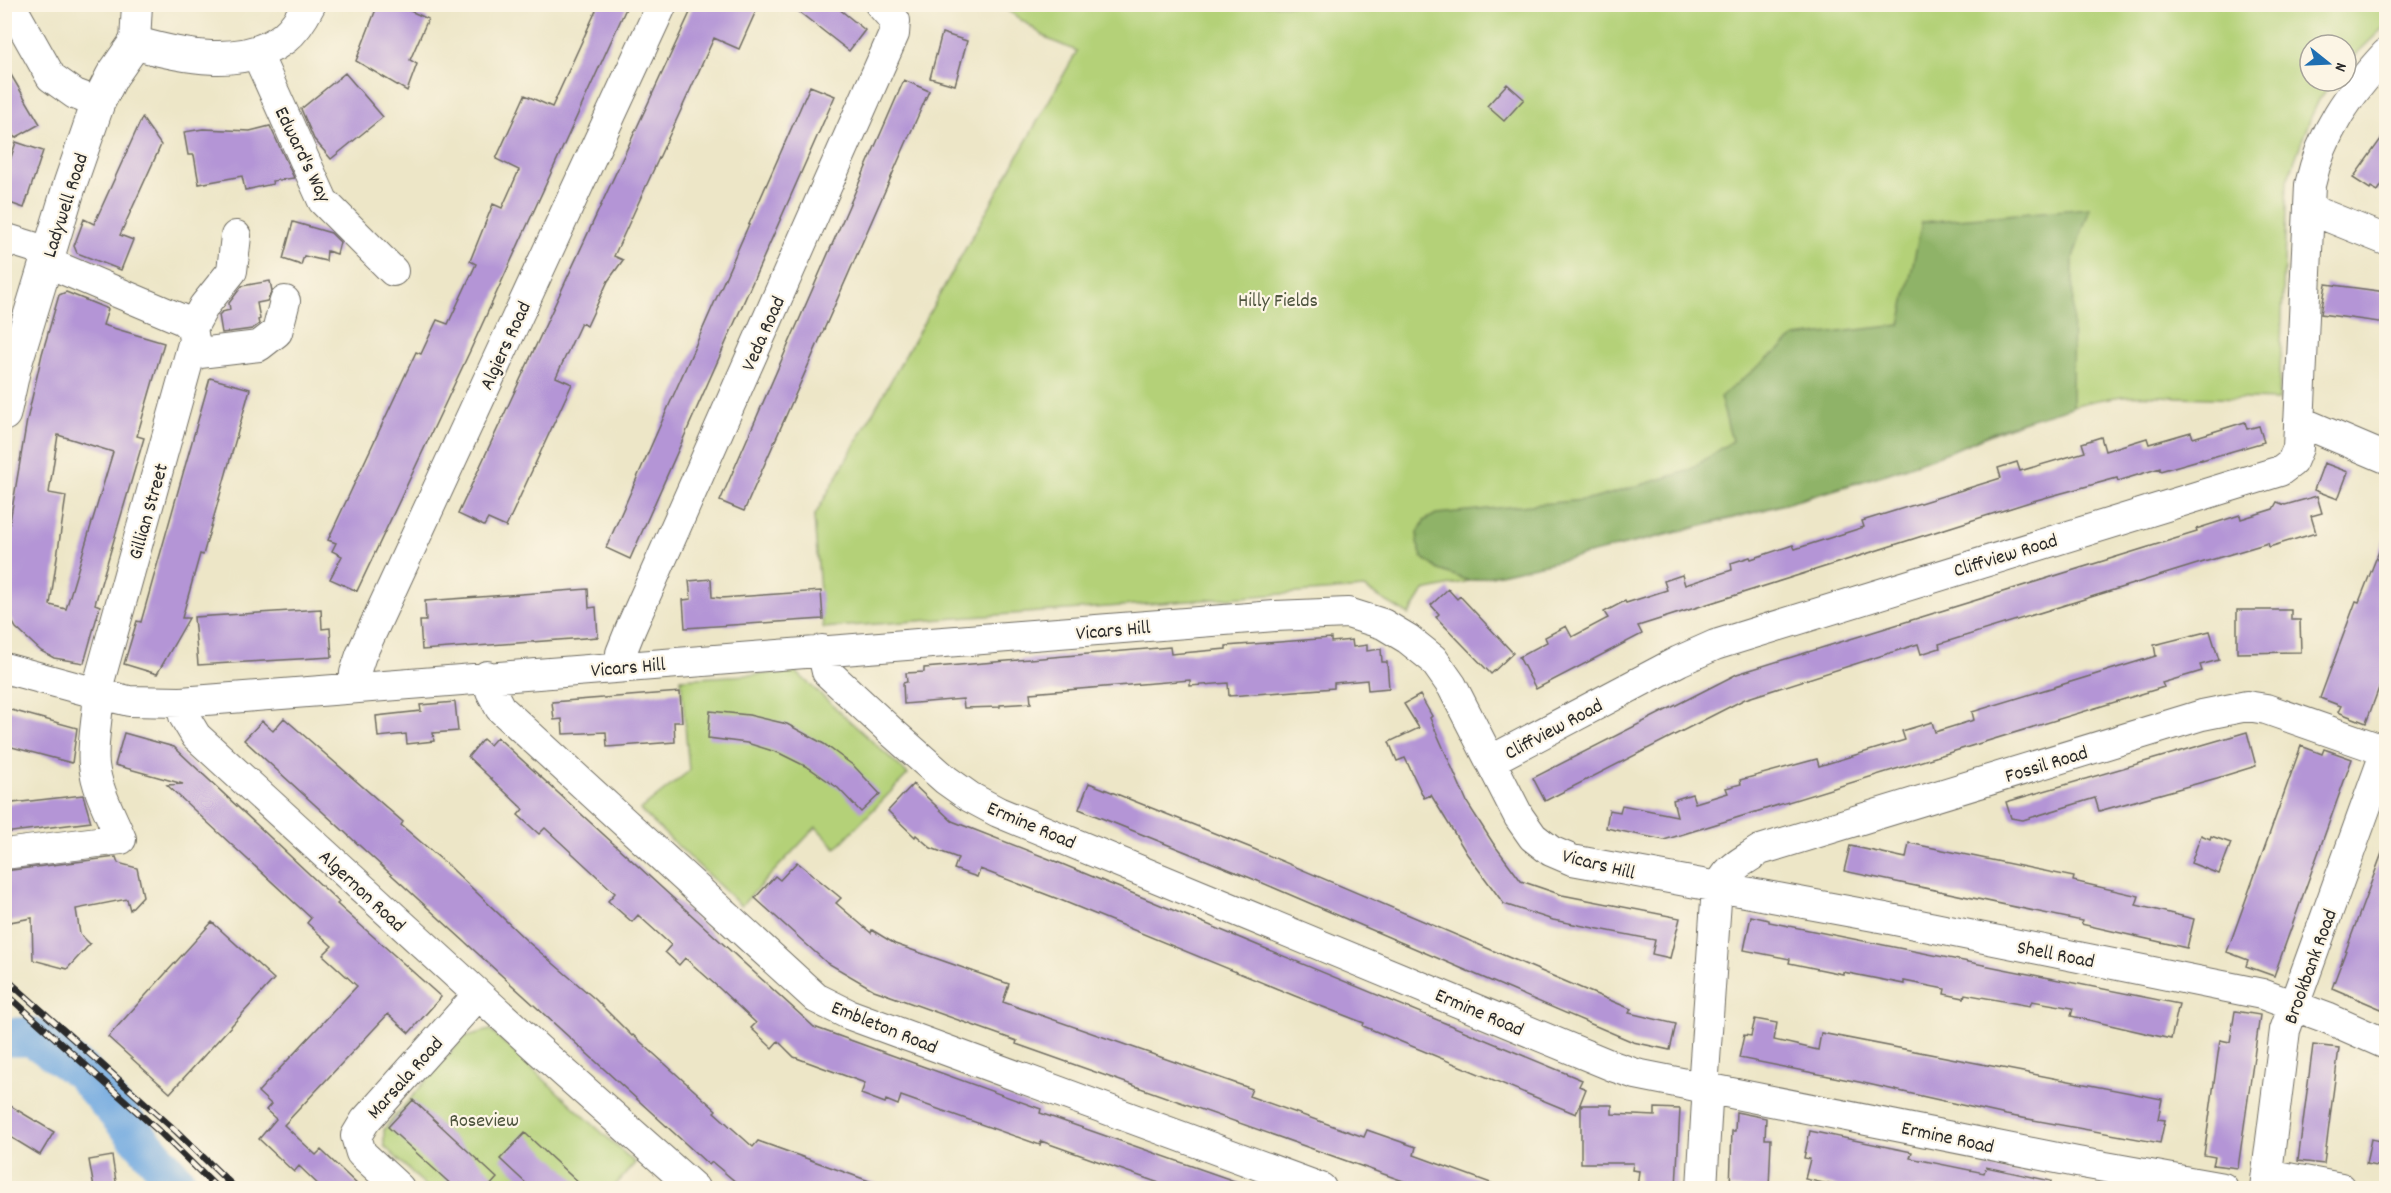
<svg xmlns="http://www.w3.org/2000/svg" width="2391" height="1193" viewBox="0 0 2391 1193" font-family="Dekko,sans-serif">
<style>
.green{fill:#b4d178;stroke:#707e52;stroke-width:1.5}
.forest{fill:#8fb368;stroke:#5d6f4a;stroke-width:1.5}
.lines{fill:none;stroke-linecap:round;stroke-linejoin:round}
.river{stroke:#71a9e0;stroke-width:39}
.building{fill:#b495d6;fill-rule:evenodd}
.minor-casing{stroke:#6f6c62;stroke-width:32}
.major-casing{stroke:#6f6c62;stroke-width:35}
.minor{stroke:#fff;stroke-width:30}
.major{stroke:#fff;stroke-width:33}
.rail-casing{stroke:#2b2b2b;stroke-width:7}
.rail{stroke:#fcf5e5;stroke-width:4.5;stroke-dasharray:14;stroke-linecap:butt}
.labels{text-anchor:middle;stroke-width:4.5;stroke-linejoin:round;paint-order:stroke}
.street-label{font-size:20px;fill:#2b2b2b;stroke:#fcf5e5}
.park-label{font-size:20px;fill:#4d543e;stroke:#fcf5e5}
</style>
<rect width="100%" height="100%" fill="#fcf5e5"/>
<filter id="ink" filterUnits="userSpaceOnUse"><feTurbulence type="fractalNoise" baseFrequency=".0167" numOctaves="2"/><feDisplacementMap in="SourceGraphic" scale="12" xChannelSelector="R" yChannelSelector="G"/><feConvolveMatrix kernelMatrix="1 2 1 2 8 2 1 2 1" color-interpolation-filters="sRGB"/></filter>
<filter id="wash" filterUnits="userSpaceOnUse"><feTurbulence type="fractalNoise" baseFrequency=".008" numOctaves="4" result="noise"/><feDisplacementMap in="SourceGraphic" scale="24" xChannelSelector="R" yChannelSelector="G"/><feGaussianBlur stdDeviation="1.35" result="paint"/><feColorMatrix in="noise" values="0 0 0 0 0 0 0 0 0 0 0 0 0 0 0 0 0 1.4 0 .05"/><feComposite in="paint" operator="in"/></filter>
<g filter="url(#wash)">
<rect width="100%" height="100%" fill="#ede6c7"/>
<path class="green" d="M1000,5H2386V25L2346,64V45H2310V81H2333L2319,100L2310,119L2287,181L2279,400C2246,399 2213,398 2179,397C2159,396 2137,394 2116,397C2036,408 1965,449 1889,473C1736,522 1580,556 1424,591L1409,615L1364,588L823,628L814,517L1077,51L1050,40Z
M796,672L908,774L836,848L816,827L741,906L640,810L689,771L681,679Z
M490,1030L635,1163L613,1188H428L384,1146V1129L464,1037Z"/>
<path class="forest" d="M2090,208L2073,258L2072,407L2008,426L1951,451L1889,473L1759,511L1593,553L1469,581L1439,570L1422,557L1417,543L1418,533L1424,521L1436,514L1593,499L1688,471L1732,441L1720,397L1795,337L1900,325L1922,222Z"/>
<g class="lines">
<path class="river" d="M4,1037H32L81,1071L182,1188"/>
</g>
<g id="blocks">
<path class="building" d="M378,4H408L406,9L428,19L410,60L417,64L407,91L356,61Z
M599,4H628L470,351L357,591L330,579L342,556L332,551L336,543L328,540L416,352L421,354L437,320L448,324L476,264L470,261L493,204L502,208L519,170L496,159L525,95L552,107Z
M694,4H759L739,49L714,38L614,256L623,260L608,281L587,326L581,323L556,377L572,384L506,527L488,519L484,526L458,514Z
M789,4H833L865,30L849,51Z
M942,33L967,41L955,85L930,78Z
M4,63L40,124L15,138L4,119Z
M345,73L383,117L331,159L314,139L301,109Z
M904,80L929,91L744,511L720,501Z
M1507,84L1524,99L1504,121L1487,106Z
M810,86L835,96L630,559L606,548Z
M142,118L161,145L120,235L133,240L121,270L77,253L74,246L84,219L94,224Z
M270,126L294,178L272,181L273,184L245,190L242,176L199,184L194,155H188L184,132L203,129L250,131Z
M2386,132V178L2378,191L2371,187L2370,189L2353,178Z
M16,142L43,151L24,208L4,201V179Z
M293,222L331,233L340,242L337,254L327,251L326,261L304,256L301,265L283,259Z
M270,281L272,291L267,301L257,303L260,319L258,320L259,324L252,329L222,333L219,315L222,312L230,310L229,303L242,286Z
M2326,284L2386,292V323L2321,314Z
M66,292L108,309L103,325L164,343L137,436L144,438L95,604L100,606L84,663L54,658L41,651L16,628L4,607V557L27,420L42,354L59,295ZM58,435L113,452L66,609L50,605L66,496L49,493Z
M210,378L250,389L203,555L200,554L182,618H189L157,674L124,664L137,621L141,622Z
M2245,422L2247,429L2259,426L2264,442L2202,460V459L2160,471V468L2118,481L2117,478L2033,501L1638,626L1642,634L1536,689L1519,657L1547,642L1545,637L1566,626L1572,637L1608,618L1604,612L1625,601L1626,603L1667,590L1664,581L1682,575L1685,585L1732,570L1731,563L1750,557L1751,559L1793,545L1795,549L1864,527L1862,521L2001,478L1998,468L2017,462L2020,471L2085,452L2082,443L2101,437L2105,451L2147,438L2149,444L2191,432L2193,438Z
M2324,463L2348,472L2338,499L2314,490Z
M2317,496L2322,513L2311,516L2316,533L2269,547L2268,543L2204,562L1939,644L1940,648L1921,654L1918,644L1745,699L1545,801L1533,778L1737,674L2197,532L2196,529L2240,515L2241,519L2273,509L2277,502L2285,505Z
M2385,536L2386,669L2366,723L2338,712L2341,706L2320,698L2356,601L2359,602Z
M711,579L712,597L721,598L821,591L823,619L685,628L683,600L691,599L689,581Z
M588,589L589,608L596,607L598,637L422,650L420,621H426L425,601Z
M1448,589L1457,599L1460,596L1513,653L1491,674L1436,617L1439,614L1431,605Z
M321,609L322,629L330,628L332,657L198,665L194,617Z
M2237,610H2291V620H2300L2301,652L2237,653Z
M2210,631L2219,660L2200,665L2202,671L2162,683L2164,687L1664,840L1606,828L1609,810L1620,812L1622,805L1677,816L1673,800L1692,794L1695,803L1728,793L1726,788L1741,784L1740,780L1817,759L1819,766L1905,740L1902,731L1932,722L1935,732L1974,720L1972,712L2156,656L2154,645Z
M1331,638V642L1352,640L1353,647L1367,645V651L1381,649L1382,662H1387L1389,688L1368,690L1367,680L1334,683V688L1229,696L1228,683L1190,686V680L1030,693L1031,703L1000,705V707L964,708L963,699L904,704L903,683L907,682L906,673L924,672V668L1170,647L1171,654L1226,649V646Z
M680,692L682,722H674L675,742L607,747L606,732L563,734L562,719L554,720L552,702Z
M1420,695L1432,716L1430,718L1468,804L1493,843L1521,881L1562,895L1680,918L1670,958L1652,954L1655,940L1553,920L1504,904L1467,854L1431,795L1424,798L1405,758L1397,761L1389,742L1419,728L1404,704Z
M455,702L458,731L433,733L434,741L407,744L406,734L378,737L376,716L421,711L420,705Z
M4,708L77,728L72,763L4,745Z
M710,711L749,715L787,724L824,744L854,766L880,794L861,812L838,788L809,768L779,753L747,743L708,738Z
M284,718L403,822L401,825L449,866L527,941L595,999L632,1036L633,1035L716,1110L714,1112L753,1147L758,1141L883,1186L882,1188H754L737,1183L712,1162L709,1165L244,740L262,721L273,731Z
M2247,732L2256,766L2217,778L2099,811L2095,798L2023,820L2011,818L2006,802Z
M124,733L174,747L339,902L337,904L441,997L409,1033L388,1014L284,1125L316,1155L321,1150L361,1188H322L299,1166L294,1172L259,1139L276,1119L266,1110L271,1104L258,1092L357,986L323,955L332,946L307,923L311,918L167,785L183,784L115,765Z
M497,737L814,1027L1041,1109L1040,1113L1249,1186V1188H1173L1041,1141L1040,1145L901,1096L898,1105L886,1100L885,1103L861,1094L865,1083L794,1057L778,1041L772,1048L751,1028L756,1023L719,988L685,958L679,965L665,952L671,945L638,915L632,922L608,901L615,893L545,828L539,834L518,815L523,809L468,757L483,739L490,745Z
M2301,746L2322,754L2324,749L2352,759L2274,976L2246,966L2248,960L2227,952Z
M1089,783L1249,847L1588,991L1631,1009L1629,1013L1676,1024L1670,1050L1633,1042L1258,881L1079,809Z
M913,784L952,821L1062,864L1582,1080L1579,1086L1586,1089L1576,1114L1363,1026L1364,1023L1295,996L1058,899L980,869L977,877L954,869L958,858L931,848L916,835L915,837L888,811Z
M83,795L91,822L4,833V804Z
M2201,835L2210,839L2211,836L2231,843L2219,874L2191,863Z
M1909,843L2074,877L2073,881L2139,896L2136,905L2194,919L2187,948L2081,924L2082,921L1844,871L1850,846L1906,858Z
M2385,845H2386V1011L2332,988Z
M116,857L118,863L137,868L143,896L130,910L127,899L76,909L80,934L90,944L67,969L33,960L32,918L4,923V871Z
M797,862L841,898L836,903L871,933L872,930L895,944L1009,984L1003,1002L1252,1089L1249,1096L1364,1137L1367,1130L1416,1147L1414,1155L1499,1186V1188H1423L1016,1044L1017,1041L874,990L826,962L755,898L775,876L780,880Z
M1751,916L1769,920V922L2179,1004L2171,1039L2071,1016L2073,1008L2032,1001L2030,1006L1965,994L1964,998L1944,994L1945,989L1904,981V984L1843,972V974L1789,963L1790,959L1744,950Z
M212,922L274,979L170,1093L108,1037Z
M2235,1011L2260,1015L2238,1168L2213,1165L2215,1157L2204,1155L2220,1040L2230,1042Z
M1755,1019L1777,1023L1774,1040L1818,1050L1821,1033L2162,1099L2158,1119L2165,1120L2160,1143L2006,1115L1859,1082L1739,1058L1744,1035L1751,1036Z
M2313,1045L2339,1048L2324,1164L2298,1161Z
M413,1100L497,1178L488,1188H455L388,1127Z
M4,1102L54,1132L40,1155L4,1133Z
M1581,1105H1612V1114L1655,1116V1108L1680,1109L1676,1188H1637L1639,1171L1632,1170L1633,1163H1581Z
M1736,1112L1766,1118L1765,1139H1771L1769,1188H1730L1732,1131H1735Z
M1810,1131L1912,1152L1910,1158L1984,1173L1986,1167L2051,1181L2050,1188H1846L1805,1179L1810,1159L1804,1158Z
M525,1133L584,1188H531L500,1159Z
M2371,1139L2386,1142V1168L2366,1164Z
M112,1156L117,1188H94L89,1160Z"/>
</g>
</g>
<g filter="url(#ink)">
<use href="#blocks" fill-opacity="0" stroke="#6f6c62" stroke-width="1.5"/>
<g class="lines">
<g class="minor-casing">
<path id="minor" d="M10,4L51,77L75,94L98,103
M135,43L137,4
M256,52L323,201L393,271
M2309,209L2386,240
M4,238L49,252
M192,328L204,306L232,271L236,236
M191,354L259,346L277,332L285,301
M2299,421L2386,458
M822,650L827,672L894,734L946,780L970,797L998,812L1615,1067L1636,1074L2077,1162L2223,1188
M621,666V653L631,628L894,34L895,21L880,4
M4,668L100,694L129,701L181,702L1275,616L1348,613L1383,624L1408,639L1433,659L1452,686L1519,817L1533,837L1551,851L1572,860L1885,918L2262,994L2327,1018L2386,1044
M487,676L491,691L500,708L816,998L848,1014L1321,1188
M354,687L355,673L361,655L662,4
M181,702L184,716L196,736L540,1051L694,1188
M1490,761L1679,661L1715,645L2280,471L2292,462L2298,448L2310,185C2322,131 2349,94 2386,54
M4,854L121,839C111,815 97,791 94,765C91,742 100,708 99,682L194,340L192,328L183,320L46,262
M2267,1174L2341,1188
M399,1188L361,1153L356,1136L365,1121L478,995
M1702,1188L1707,1101L1704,1074L1716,901C1722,869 1735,867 1760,850L2202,715L2247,706L2266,709L2386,751
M2265,1188L2285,1030L2386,751"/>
</g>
<g class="major-casing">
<path id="major" d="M4,414L14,368L70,184L98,103L112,76L135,43C180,56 243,70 284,38C294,30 303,16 309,4"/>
</g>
<use href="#minor" class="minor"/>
<use href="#major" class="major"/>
<g class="rail-casing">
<path id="rail" d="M4,977L176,1131L235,1188
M4,992L162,1134L217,1188"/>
</g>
<use href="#rail" class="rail"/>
</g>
</g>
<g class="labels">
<g class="street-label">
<text transform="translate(304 154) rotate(64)" y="7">Edward's Way</text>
<text transform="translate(64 205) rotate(-72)" y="7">Ladywell Road</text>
<text transform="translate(762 333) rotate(-66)" y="7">Veda Road</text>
<text transform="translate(504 345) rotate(-65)" y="7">Algiers Road</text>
<text transform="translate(147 511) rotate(-74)" y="7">Gillian Street</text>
<text transform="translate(2005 554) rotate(-17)" y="7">Cliffview Road</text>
<text transform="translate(1113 629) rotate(-5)" y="7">Vicars Hill</text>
<text transform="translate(628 666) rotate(-5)" y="7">Vicars Hill</text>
<text transform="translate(1553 728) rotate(-28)" y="7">Cliffview Road</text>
<text transform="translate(2046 763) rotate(-17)" y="7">Fossil Road</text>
<text transform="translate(1032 824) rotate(23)" y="7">Ermine Road</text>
<text transform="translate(1599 863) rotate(14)" y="7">Vicars Hill</text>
<text transform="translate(363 890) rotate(43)" y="7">Algernon Road</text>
<text transform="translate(2056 953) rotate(11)" y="7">Shell Road</text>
<text transform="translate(2309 966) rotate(-70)" y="7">Brookbank Road</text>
<text transform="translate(1480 1011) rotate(23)" y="7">Ermine Road</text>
<text transform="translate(885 1026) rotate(22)" y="7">Embleton Road</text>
<text transform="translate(404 1077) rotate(-48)" y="7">Marsala Road</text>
<text transform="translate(1948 1136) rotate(12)" y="7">Ermine Road</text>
</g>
<g class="park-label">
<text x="1278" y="306">Hilly Fields</text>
<text x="484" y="1126">Roseview</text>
</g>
</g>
<rect width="2391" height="1193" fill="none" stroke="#fcf5e5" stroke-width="24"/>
<g transform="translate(2328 63) rotate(108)"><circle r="28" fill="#fcf5e5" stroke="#a8a49b" stroke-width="1.5"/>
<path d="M0-4.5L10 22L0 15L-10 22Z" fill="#1f6fb2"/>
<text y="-9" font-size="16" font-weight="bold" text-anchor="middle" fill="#2b2b2b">N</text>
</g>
</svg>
